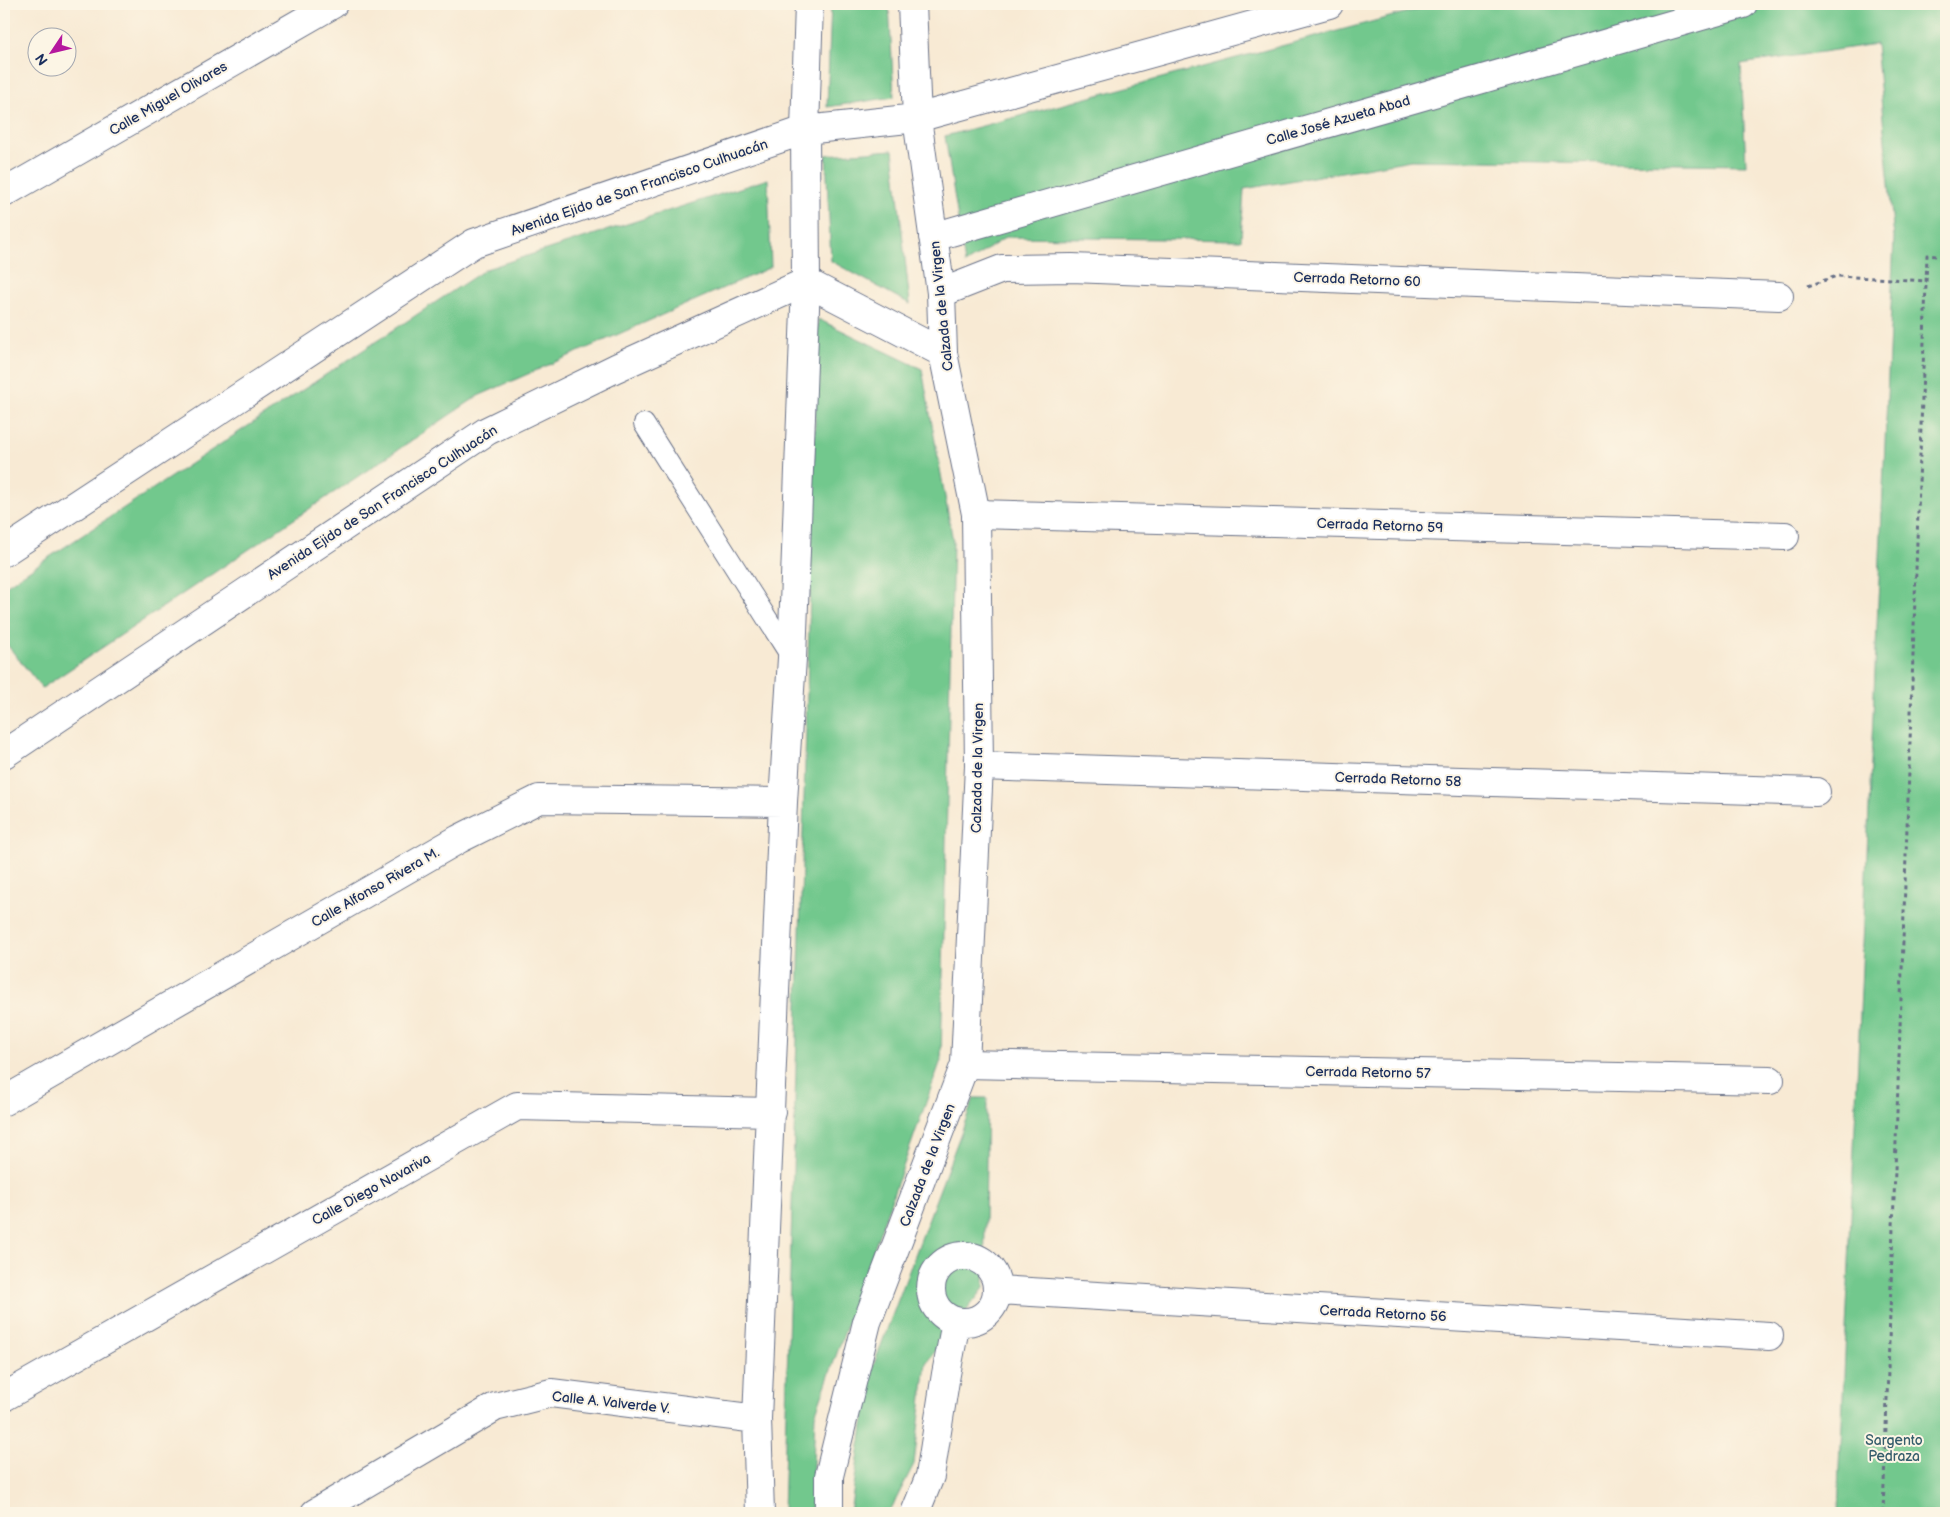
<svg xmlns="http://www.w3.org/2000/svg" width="1950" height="1517" viewBox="0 0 1950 1517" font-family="'Balsamiq Sans',sans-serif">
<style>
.green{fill:#72c88d;stroke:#467c76}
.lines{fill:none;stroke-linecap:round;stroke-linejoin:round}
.lane-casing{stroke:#687087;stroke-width:22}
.street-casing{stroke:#687087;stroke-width:30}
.secondary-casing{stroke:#687087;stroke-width:30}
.path{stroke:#687087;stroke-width:3;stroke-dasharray:4 4;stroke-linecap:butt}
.lane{stroke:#fff;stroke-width:20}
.street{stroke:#fff;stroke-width:28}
.secondary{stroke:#fff;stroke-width:28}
.labels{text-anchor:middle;stroke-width:4;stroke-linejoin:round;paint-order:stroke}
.street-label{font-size:14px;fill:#1b2f5e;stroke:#fcf5e5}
.park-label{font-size:14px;fill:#355d6c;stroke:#fcf5e5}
</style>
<rect width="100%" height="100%" fill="#fcf5e5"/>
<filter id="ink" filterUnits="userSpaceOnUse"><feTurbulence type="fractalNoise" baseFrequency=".02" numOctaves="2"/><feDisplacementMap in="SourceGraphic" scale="10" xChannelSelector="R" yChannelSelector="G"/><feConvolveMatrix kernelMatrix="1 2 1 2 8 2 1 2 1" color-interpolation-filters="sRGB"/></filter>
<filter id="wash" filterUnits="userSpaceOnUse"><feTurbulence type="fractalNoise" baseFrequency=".0096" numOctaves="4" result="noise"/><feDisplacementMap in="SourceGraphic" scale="20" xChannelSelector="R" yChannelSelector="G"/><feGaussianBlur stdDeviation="1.12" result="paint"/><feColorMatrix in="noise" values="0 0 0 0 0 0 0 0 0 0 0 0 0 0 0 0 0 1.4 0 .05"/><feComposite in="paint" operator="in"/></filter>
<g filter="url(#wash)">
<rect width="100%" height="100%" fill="#f8ead4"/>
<path class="green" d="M831,4H889L894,97L827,107Z
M1438,4H1946V1513H1838L1894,238L1876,44L1741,64L1746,165L1411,160L1244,189L1241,240L1006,237L965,264L945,136Z
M893,150L910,304L831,261L826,155Z
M768,179L771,267L478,396L42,688L4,641V587L486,269Z
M818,319L922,369L953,541L941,1060L815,1415L811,1513H783Z
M974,1098H987L984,1288L926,1363L914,1464L889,1513H850L871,1372Z"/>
</g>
<g filter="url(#ink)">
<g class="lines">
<g class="lane-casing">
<path id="lane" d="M644,424L792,658"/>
</g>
<g class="street-casing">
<path id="street" d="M4,193L333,4
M941,293L1002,269L1072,268L1779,296
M976,514L1785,536
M979,766L1816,792
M965,1064L1770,1080
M4,1101L459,839L539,799L783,802
M931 1289a33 33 0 1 1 66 0a33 33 0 1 1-66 0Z
M998,1290L1769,1336
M4,1397L517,1106L771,1112
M315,1513L495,1407L551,1393L757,1419
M760,1513L757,1419L783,802L792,658L806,282
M915,1513L930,1476L946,1374L956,1322"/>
</g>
<g class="secondary-casing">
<path id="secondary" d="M933,237L1743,4
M806,282L805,130L809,4
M806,282L943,353
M4,552L474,243L805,130L917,118L1329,4
M4,754L487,431L616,368L806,282
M829,1513V1476L867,1322L965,1064L979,766L976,514L943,353L941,293L917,118L912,4"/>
</g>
<path class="path" d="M1808,286L1837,276L1927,281
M1883,1513L1927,255L1946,257"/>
<use href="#lane" class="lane"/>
<use href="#street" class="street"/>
<use href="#secondary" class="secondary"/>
</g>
</g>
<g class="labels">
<g class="street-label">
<text transform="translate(168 98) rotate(-30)" y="5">Calle Miguel Olivares</text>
<text transform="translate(1338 120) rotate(-16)" y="5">Calle José Azueta Abad</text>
<text transform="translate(639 187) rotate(-19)" y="5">Avenida Ejido de San Francisco Culhuacán</text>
<text transform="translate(1357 279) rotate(2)" y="5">Cerrada Retorno 60</text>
<text transform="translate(941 306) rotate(-96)" y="5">Calzada de la Virgen</text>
<text transform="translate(382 502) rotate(-33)" y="5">Avenida Ejido de San Francisco Culhuacán</text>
<text transform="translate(1380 525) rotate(2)" y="5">Cerrada Retorno 59</text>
<text transform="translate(977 768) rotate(-89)" y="5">Calzada de la Virgen</text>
<text transform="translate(1398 779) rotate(2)" y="5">Cerrada Retorno 58</text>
<text transform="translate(375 887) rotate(-30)" y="5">Calle Alfonso Rivera M.</text>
<text transform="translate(1368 1072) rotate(1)" y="5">Cerrada Retorno 57</text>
<text transform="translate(927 1165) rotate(-69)" y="5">Calzada de la Virgen</text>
<text transform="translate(371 1189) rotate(-29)" y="5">Calle Diego Navariva</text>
<text transform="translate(1383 1313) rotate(3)" y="5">Cerrada Retorno 56</text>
<text transform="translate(611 1402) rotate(6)" y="5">Calle A. Valverde V.</text>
</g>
<g class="park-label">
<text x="1894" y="1445">Sargento<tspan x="1894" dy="16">Pedraza</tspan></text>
</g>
</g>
<rect width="1950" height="1517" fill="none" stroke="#fcf5e5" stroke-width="20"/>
<g transform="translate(52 52) rotate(235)"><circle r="24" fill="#fcf5e5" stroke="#a2a6af"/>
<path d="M0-4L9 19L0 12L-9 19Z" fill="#b5179e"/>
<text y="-8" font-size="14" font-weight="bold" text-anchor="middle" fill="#1b2f5e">N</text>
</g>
</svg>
